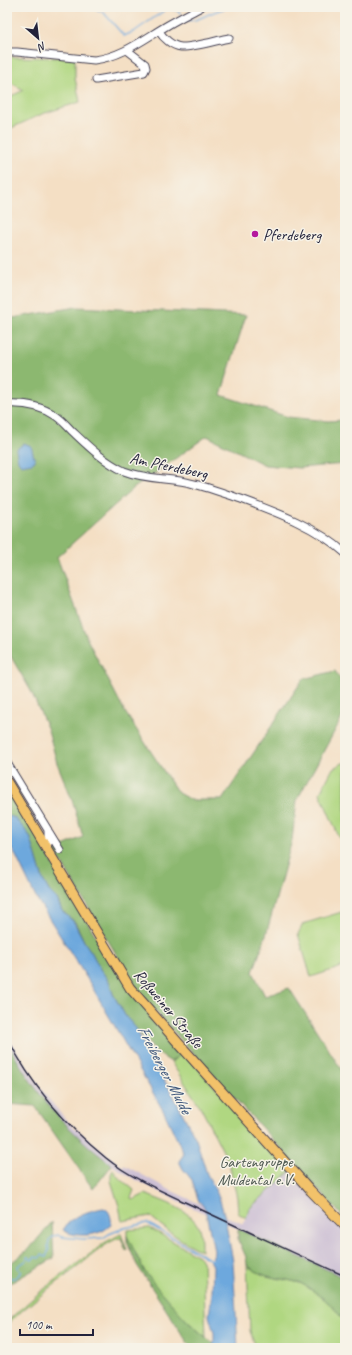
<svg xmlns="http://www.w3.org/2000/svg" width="352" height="1355" viewBox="0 0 352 1355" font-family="Caveat,sans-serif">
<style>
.industrial{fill:#ccbfd4}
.green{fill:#b0d781;stroke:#697c5e}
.forest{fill:#8cb86f;stroke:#576d55}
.water{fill:#6da8dd;stroke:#48658c}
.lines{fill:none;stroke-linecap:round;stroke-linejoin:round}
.stream{stroke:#6da8dd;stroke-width:1.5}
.minor-casing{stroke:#423e50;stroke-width:9}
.major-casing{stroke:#423e50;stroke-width:11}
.minor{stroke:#fff;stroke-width:7}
.major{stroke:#f2c26a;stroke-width:9}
.rail{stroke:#22223b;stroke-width:1.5}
.poi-dot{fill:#b5179e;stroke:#f7f3e8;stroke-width:1.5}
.labels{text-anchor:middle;stroke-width:3;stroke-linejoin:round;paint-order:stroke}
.poi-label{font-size:16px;fill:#22223b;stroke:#f7f3e8;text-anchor:start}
.street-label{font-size:16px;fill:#22223b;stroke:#f7f3e8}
.park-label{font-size:16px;fill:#4d5850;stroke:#f7f3e8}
.water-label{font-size:17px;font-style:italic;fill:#40587c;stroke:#f7f3e8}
</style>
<rect width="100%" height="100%" fill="#f7f3e8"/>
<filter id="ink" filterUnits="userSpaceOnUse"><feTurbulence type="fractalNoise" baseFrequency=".025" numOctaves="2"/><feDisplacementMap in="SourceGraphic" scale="8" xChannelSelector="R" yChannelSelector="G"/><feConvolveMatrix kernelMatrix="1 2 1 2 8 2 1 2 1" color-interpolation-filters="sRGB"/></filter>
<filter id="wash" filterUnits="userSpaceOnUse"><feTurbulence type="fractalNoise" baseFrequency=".012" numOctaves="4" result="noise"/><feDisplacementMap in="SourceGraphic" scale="16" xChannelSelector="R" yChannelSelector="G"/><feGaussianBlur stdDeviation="0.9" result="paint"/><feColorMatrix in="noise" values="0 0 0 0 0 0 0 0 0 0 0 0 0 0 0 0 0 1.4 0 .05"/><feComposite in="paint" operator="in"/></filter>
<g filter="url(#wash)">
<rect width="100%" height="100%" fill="#f4dfc4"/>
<path class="industrial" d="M7,1033L15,1049L47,1097L68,1122L119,1164L123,1167L124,1165L170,1190L243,1224L250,1208L291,1171L345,1230V1278L182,1203L130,1177L112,1165L83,1142L66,1125L44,1100L14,1055L7,1041Z"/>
<path class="green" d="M9,57L75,58V78L80,102L42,114L7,130V98L24,90L7,81Z
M345,762V851L320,793L333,768Z
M345,911V966L311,977L298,934L303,924Z
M183,1052L291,1171L250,1208L246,1218L238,1213L237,1198L229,1163L201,1108L171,1062Z
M113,1169L117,1176L134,1190L131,1198L133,1200L145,1194C162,1201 196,1211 200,1232C201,1238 201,1244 201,1251C181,1241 166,1230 150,1216L122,1221L119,1206L111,1181V1174Z
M150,1228L198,1256L203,1261L206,1337C183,1319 160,1296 145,1272C138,1261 133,1248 127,1236V1230Z
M121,1234L127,1250L126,1251L121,1238C110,1239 89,1258 80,1265C55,1284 30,1303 7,1324V1322L14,1315L39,1293L78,1263L106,1242Z
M247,1265C264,1279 277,1277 296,1282C309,1284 341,1310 345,1323C347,1330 345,1341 345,1348H256L250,1331Z"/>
<path class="forest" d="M76,307L246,315L221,395L288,417L328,421L345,420L344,464L299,468L265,465L207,436L134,488L57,557L88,641L125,712L178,793L191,800H222L303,679L335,671L340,679L345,675V712L297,800L292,840L266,935L253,972L265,996L289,988L345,1075V1219L146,1001L134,984L54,850L83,837L72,800L57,763L48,730L31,691L7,650V319Z
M7,786L101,945L183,1052L171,1062L156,1052L126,1017L113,994L109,981L100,969L92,953L85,943L75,922L62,911L57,899L49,891L43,880L30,836L15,818L7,815Z
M7,1041C25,1078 52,1113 83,1141C92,1150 102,1157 112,1165L93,1189L35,1106L7,1104Z
M52,1222L54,1258L7,1285V1266L30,1248Z
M238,1229L345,1278V1323C335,1307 323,1297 307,1287C304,1285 300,1282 296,1282C277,1277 264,1279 247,1265L246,1257L238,1239Z
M127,1236L145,1272L160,1291L189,1323L214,1344L210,1348H191L137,1265L127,1242Z"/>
<path class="water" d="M24,443L31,446L35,461L32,463L21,465L18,461L16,450Z
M7,815L15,818L30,836L43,880L49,891L57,899L62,911L74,922L85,943L92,953L100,969L109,981L113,994L126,1017L136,1028L145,1048L173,1095L196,1139L207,1174L219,1197L224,1214L233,1261L238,1348H210L214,1344V1333L209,1316L212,1293L213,1266L210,1260L213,1257L214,1251L205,1208L198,1200L192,1180L183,1169L179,1161L184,1154L165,1114L136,1063L88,980L35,896L16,856L7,842Z
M103,1208C110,1209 112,1219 111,1225C108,1227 104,1231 100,1232C91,1236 72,1237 63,1230C71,1216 88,1211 103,1208Z"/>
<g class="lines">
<path class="stream" d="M93,7L104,13L124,36L135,31L168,8L178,11L180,13
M7,9L14,7
M184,19C194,24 205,15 214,12C220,9 227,8 233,7
M7,1276C13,1281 18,1277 21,1271L18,1269V1266L27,1260V1257H29L30,1259L32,1260L34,1257L39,1258L42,1255L46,1257L49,1249L48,1247L49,1240L54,1236L58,1235L61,1237L84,1239L103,1238L109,1234L124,1228L147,1223L211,1260"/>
</g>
</g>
<g filter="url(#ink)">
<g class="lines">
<g class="minor-casing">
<path id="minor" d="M159,31C163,38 172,46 181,47C191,48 218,40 229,38
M7,52H17L94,60C122,57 144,39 168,25C178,19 190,13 201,7
M96,80L144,72L146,68L145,64L127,50
M7,404C24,403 41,406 56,416C62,420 67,426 72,431C88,446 103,461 124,471C144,479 166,478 186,482C205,486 223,493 241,499C276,512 317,527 345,553
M7,763L48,830V844L47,848
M49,832L60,850"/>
</g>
<g class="major-casing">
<path id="major" d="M7,782L130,988L181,1046L311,1191L345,1226"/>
</g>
<use href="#minor" class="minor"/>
<use href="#major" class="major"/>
<path class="rail" d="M7,1037C31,1085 64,1124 106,1158C133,1180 173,1196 204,1211C251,1233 298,1255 345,1276"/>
</g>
</g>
<circle class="poi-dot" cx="255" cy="234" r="4"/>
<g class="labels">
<g class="poi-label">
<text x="263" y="240">Pferdeberg</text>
</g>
<g class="street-label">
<text transform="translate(169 465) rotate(12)" y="6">Am Pferdeberg</text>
<text transform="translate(169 1008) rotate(50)" y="6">Roßweiner Straße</text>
</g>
<g class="park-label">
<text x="256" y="1167">Gartengruppe<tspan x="256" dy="18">Muldental e.V.</tspan></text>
</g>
<g class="water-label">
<text transform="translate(165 1069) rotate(62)" y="6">Freiberger Mulde</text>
</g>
</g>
<rect width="352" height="1355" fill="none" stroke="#f7f3e8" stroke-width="24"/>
<g transform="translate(38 38) rotate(152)" stroke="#f7f3e8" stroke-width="3" paint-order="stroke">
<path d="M0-3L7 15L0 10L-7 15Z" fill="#22223b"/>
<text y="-6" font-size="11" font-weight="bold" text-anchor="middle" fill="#22223b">N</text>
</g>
<path d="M20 1329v6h73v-6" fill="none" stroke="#22223b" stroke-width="2"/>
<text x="26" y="1329" font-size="12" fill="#22223b" stroke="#f7f3e8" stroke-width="3" paint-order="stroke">100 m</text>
</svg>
